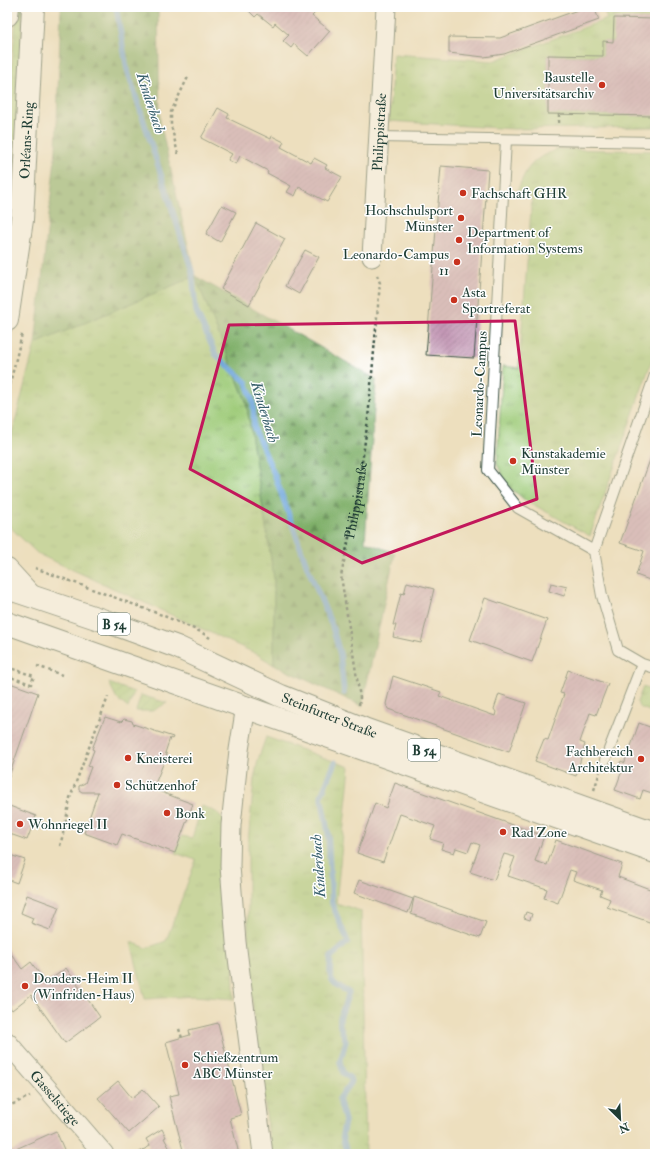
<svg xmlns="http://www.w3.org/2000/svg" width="662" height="1161" viewBox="0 0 662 1161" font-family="'IM FELL Double Pica',serif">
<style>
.grass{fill:url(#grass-tufts);stroke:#5e8456}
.forest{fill:url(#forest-firs);stroke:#4e764e}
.garden{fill:url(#garden-furrows);stroke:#5e8456}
.pitch{fill:#9ecb78;stroke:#5e8456}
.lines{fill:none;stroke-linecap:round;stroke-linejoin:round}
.stream{stroke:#69a2d8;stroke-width:5.5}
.building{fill:url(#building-hatch)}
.service-casing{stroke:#3e5549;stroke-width:12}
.minor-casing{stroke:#3e5549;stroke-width:21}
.primary-casing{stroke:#3e5549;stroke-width:24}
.path{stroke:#3e5549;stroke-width:2.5;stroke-dasharray:3 3;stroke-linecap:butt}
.service{stroke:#fff;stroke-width:10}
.minor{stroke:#fff;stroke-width:19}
.primary{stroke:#fff;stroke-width:22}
.marked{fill:none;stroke:#c2185b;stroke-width:3;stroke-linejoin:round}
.poi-dot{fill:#c8321e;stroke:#fff;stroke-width:1.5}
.labels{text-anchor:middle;stroke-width:3;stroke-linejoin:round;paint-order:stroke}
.shield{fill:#fff;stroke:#627771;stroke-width:1}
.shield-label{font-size:13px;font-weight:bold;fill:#1f3d34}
.poi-label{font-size:14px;fill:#1f3d34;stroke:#fff;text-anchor:start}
.street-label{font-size:14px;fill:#1f3d34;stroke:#fff}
.water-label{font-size:15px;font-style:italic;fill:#39606d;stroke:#fff}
</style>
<defs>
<pattern id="grass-tufts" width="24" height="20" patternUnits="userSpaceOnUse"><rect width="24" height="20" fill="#9ecb78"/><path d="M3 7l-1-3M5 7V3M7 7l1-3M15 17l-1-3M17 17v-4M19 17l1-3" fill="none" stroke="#80a663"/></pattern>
<pattern id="forest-firs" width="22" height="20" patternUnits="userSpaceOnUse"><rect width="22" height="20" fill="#7eaf68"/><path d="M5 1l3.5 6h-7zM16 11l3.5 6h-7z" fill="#679056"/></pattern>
<pattern id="garden-furrows" width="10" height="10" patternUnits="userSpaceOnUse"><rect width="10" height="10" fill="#9ecb78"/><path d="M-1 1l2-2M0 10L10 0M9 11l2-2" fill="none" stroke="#80a663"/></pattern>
<pattern id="building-hatch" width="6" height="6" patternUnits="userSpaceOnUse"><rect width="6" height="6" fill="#c397b5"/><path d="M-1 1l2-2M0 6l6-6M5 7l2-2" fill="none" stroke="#9e7c94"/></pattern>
</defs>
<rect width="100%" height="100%" fill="#fff"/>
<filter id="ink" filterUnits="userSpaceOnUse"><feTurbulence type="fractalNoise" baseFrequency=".025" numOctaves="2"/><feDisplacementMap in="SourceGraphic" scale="8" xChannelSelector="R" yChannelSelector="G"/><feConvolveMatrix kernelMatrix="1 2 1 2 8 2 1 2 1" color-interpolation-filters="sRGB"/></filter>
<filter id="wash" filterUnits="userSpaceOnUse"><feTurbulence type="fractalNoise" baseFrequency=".012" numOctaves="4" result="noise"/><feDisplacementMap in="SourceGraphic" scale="16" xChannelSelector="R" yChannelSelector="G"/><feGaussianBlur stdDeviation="0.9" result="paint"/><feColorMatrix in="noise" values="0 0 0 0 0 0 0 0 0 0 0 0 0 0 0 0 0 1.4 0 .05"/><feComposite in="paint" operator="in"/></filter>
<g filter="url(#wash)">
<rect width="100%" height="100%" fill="#eddfbe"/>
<path class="grass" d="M17,7H23L14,183L7,261V121Z
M640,7H655V19L613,42H603V56L548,55V114L655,116V127L514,129L389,121L393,54L493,61Z
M558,149L655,151V351L590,536L525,500L508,486L497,464L503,366L519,368L532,197L516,195C526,168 530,160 558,149Z
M195,276L246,401L274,578V665L257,654L38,554L9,526L7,519V453L35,344Z
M643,687L655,691V713L639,707L637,702Z
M266,737L350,767L336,903L361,911L366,1154H271L248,967V842L254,780L258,760Z
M202,806L216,812L231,825L234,999L194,996L145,999L131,942L147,948L166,941L196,860L175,853L181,836L192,838Z"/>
<path class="forest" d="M61,7H158L160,122L195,276L376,379L365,542L395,553L362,706L274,665V578L246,401L195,276L35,344L56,149Z"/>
<path class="garden" d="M109,683L134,692L128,708L117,699Z
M141,695L167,703L152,711H136Z"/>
<path class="pitch" d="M602,7H640L607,19Z"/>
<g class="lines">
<path class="stream" d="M116,7L127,69L192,271L196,311L216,355L246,382L253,402L254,428L275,476L307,566L332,626L340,654L344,693
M335,762L321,796L328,833L332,904L348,942L331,957C329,977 328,983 349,992L340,1018V1026L346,1041L340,1062L343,1073L350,1078L351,1083L339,1099L345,1121L342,1135L347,1154"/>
</g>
<g id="blocks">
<path class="building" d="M250,7H308L315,13L312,16L330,31L308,56L294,44L291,48L283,41L289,35L275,23L273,26L258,14L255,17L248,10Z
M586,7H594L599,20L504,54L484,57L449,53V37L500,38Z
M614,18L655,19V116L548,114V55L603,56V41L613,42Z
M218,108L229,114L227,118L271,139L272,136L284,142L281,147L311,163L314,158L327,165L325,168L342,177L327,202L299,187L295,196L287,192L291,186L267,173L268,171L240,156L236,164L228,160L232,154L201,138Z
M441,166L488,170L474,358L426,355Z
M222,205L236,212L220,242L206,234Z
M256,223L285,239L249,305L221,289Z
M305,250L319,257L299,294L285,286Z
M655,446V582L636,575L644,551L620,543Z
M407,582L434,589L421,643L393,637L396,625H393L401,593L404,594Z
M551,583L567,587L564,596L549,591Z
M485,598L547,620L532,662L470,640Z
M568,670L608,684L596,715L590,713L580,742L585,744L576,776L535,761L544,739L548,740L564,694L560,693Z
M393,676L441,692L439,696L495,716L496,712L494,709L499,694L526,703L509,752L388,709L386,704Z
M7,682L38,693L9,776H7Z
M105,717L121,722L124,719L132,721L133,724L173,737L172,739L170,738L165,753L167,754L153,789L193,804L175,853L122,834L117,845L84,833L98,792H82L79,790V786L85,783L91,767L88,766L94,750L92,749Z
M639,723L655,729V794L643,790L640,799L615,790L623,768L619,766L621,761L625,763L628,747L631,746Z
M395,783L544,836L535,861L547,865L556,840L622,864L618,877L655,891V924L607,907L610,899L600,895L602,890L573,880L576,872L570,870L558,903L544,898L547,889L508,876L515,857L504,854L494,880L470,872L480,845L472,842L468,852L456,848L454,853L441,849L443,843L430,839L435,826L400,814L383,862L357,853L375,803L386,808Z
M7,805L36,816L27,840L7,833Z
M7,854L25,860L17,883L9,880L7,885Z
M359,880L413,899L408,913L354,893Z
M27,895L59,907L50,930L31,923L33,918L21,913Z
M414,897L486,922L480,938L411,914Z
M526,912L532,914L530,920L524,918Z
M7,948L22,969L31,962L46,983L66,968L100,1017L65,1043L31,995L12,1010L7,1003Z
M218,1023L241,1115L230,1118L239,1154H184L169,1096L179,1094L166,1042L190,1035L189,1030Z
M118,1081L132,1098L143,1089L159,1107L129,1133L98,1098Z
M162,1129L166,1137L164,1138L171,1151L165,1154H136L150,1146L146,1139Z
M56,1131L66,1154H7V1153Z"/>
</g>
</g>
<g filter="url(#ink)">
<use href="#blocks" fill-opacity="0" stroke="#3e5549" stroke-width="1"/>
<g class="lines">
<g class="service-casing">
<path id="service" d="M379,137L655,142
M506,140L488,470L518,508L594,551
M655,375L594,551L602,596L618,650L642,664L655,668
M605,760L642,664"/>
</g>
<g class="minor-casing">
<g id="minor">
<path id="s2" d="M372,257L386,7"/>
<path d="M246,706L239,750L231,825L230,866L236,942L263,1154"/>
<path id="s3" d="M7,1042L104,1154"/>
</g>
</g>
<g class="primary-casing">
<g id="primary">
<path d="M7,15L8,7"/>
<path id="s4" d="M7,320L22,220L33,7"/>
<path d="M7,570L29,594"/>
<path id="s5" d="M7,588L114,624L177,647L281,696L364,729L655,833"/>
<path d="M7,623L655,852"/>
</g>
</g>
<g class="path">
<path d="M559,114V126"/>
<path d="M178,154L171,125V112L189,75"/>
<path d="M7,396L22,334"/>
<path d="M35,568L162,615L201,632L210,638"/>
<path d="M7,656L11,658"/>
<path d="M37,666L62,675"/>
<path d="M7,667L34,676L31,684L7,676"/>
<path id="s1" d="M359,705L360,698L341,576L357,499L368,419L380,283L377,275"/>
<path d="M594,790L600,772"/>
<path d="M60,846L65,826L70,798L108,697"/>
<path d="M179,1029L182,1038"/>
<path d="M7,1107L30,1096"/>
</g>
<use href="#service" class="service"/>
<use href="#minor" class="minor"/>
<use href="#primary" class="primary"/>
</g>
</g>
<path d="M0 0H662V1161H0ZM515,321L537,499L362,563L190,469L229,325Z" fill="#eddfbe" fill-opacity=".55" fill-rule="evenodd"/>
<path class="marked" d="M515,321L537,499L362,563L190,469L229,325Z"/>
<g class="poi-dot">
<circle cx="602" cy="85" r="4"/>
<circle cx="463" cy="193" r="4"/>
<circle cx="461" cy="218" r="4"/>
<circle cx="459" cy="240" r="4"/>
<circle cx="457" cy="262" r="4"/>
<circle cx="454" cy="300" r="4"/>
<circle cx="513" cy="461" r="4"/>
<circle cx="128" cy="758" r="4"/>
<circle cx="641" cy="759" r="4"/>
<circle cx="117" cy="785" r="4"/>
<circle cx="167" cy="813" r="4"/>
<circle cx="20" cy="824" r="4"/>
<circle cx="503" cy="832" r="4"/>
<circle cx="25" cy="986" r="4"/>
<circle cx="185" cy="1065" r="4"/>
</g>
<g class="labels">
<g class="shield">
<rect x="98" y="613" width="32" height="22" rx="3"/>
<rect x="408" y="739" width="32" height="22" rx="3"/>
</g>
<g class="shield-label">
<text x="114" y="629">B 54</text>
<text x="424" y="755">B 54</text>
</g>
<g class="poi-label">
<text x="594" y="82" text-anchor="end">Baustelle<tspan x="594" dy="16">Universitätsarchiv</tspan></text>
<text x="471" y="198">Fachschaft GHR</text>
<text x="453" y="215" text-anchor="end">Hochschulsport<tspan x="453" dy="16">Münster</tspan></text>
<text x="467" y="237">Department of<tspan x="467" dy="16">Information Systems</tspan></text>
<text x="449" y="259" text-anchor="end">Leonardo-Campus<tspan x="449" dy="16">11</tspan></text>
<text x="462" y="297">Asta<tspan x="462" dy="16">Sportreferat</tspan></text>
<text x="521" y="458">Kunstakademie<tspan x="521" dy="16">Münster</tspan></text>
<text x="633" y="756" text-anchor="end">Fachbereich<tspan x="633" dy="16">Architektur</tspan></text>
<text x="136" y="763">Kneisterei</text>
<text x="125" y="790">Schützenhof</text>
<text x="175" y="818">Bonk</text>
<text x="28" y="829">Wohnriegel II</text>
<text x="511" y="837">Rad Zone</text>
<text x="33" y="983">Donders-Heim II<tspan x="33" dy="16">(Winfriden-Haus)</tspan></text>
<text x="193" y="1062">Schießzentrum<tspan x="193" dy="16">ABC Münster</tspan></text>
</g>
<g class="street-label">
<text dy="5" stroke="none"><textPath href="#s2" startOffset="125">Philippistraße</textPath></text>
<text dy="5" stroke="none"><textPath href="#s4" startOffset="181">Orléans-Ring</textPath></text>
<text transform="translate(479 384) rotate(-87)" y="5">Leonardo-Campus</text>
<text dy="5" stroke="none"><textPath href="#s1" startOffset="208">Philippistraße</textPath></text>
<text dy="5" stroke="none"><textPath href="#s5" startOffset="347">Steinfurter Straße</textPath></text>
<text dy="5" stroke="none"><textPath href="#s3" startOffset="74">Gasselstiege</textPath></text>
</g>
<g class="water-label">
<text transform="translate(151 103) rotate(72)" y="5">Kinderbach</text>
<text transform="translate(265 412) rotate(73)" y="5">Kinderbach</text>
<text transform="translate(318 866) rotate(-94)" y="5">Kinderbach</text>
</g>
</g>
<rect width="662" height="1161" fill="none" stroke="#fff" stroke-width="24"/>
<g transform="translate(620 1119) rotate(156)" stroke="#ffffff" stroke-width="3" paint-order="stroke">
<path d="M0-3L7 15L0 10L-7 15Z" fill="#1f3d34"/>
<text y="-6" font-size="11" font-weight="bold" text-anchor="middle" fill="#1f3d34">N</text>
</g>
</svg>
